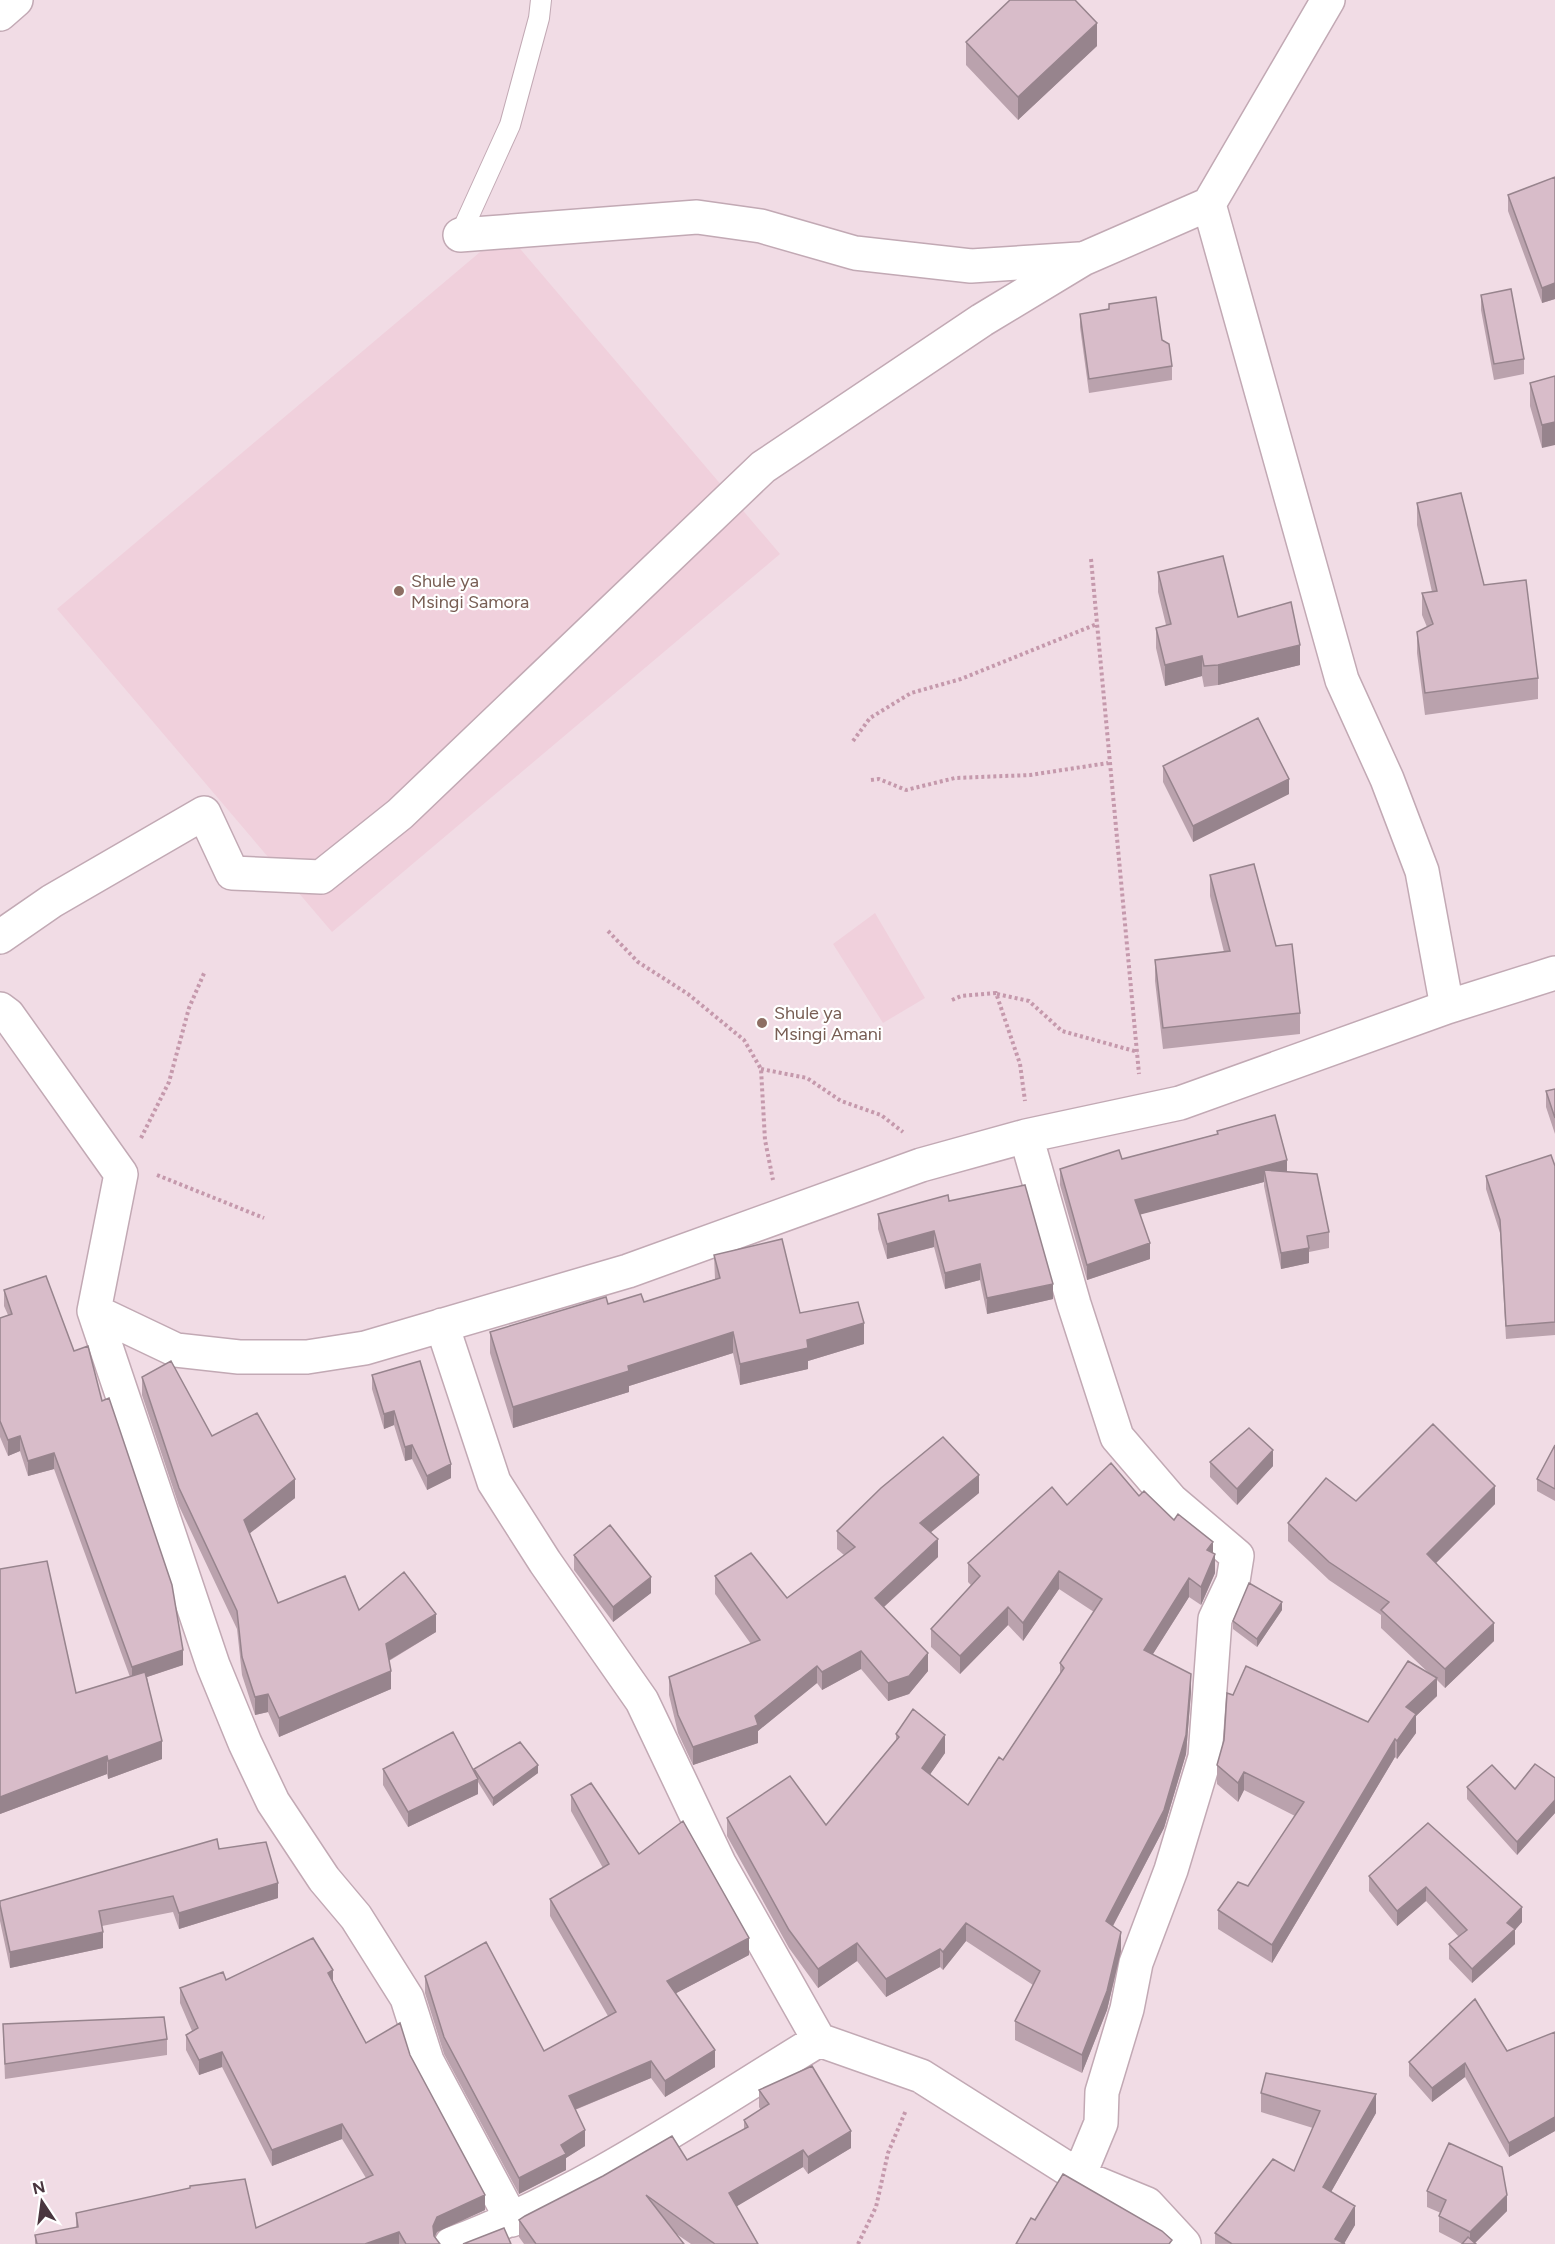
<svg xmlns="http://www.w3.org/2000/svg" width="1555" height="2244" viewBox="0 0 1555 2244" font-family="Figtree,sans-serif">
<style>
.residential{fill:#f1dce5}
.education{fill:#f0d0dc}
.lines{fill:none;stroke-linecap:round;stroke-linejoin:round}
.lane-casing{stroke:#c2a9b4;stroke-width:22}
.street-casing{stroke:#c2a9b4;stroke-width:36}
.path{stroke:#c599ac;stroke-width:4;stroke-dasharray:3 3;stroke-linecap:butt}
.lane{stroke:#fff;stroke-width:20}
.street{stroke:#fff;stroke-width:33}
.wall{fill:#baa2ad}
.shaded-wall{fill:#97848d}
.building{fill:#d8bcc9;stroke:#97848d;stroke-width:1.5}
.education-dot{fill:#8d6e63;stroke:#fff;stroke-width:2}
.labels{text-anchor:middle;stroke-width:4.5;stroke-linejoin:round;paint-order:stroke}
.education-label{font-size:18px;fill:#785e54;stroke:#fff;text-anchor:start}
</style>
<rect width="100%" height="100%" fill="#f5e8ed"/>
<path class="residential" d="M0,0H1555V2244H0Z"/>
<path class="education" d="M505,231L780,554L332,932L57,609Z
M875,913L925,998L883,1023L833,944Z"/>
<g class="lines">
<g class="lane-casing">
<path id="lane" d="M460,235L510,125L539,18L541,0"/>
</g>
<g class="street-casing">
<path id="street" d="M1328,0L1209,204L1342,680L1387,779L1422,871L1447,1007
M0,14L16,0
M460,235L697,217L761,226L855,253L971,266L1079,259
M0,937L52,901L204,813L232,873L321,877L400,814L763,467L982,320L1083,259L1209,204
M0,1009L8,1015L121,1174L94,1311L176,1350L239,1357H307L365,1348L628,1271L921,1165L1026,1136L1180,1103L1447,1007L1555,973
M1026,1136L1074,1304L1117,1437L1171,1500L1237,1556L1233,1581L1215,1619L1205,1757L1171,1870L1136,1963L1127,2009L1102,2092L1101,2123L1079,2176
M94,1311L213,1665L245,1743L273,1802L324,1879L356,1917L407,1998L427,2061L512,2220
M442,1325L494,1482L545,1562L642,1701L719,1863L819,2040L921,2076L1079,2176L1147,2204L1184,2244
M451,2244C584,2194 699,2113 819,2040"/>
</g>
<path class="path" d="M1091,559L1139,1074
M853,741L870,718L911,693L961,679L1097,624
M871,780L879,779L906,790L955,778L1030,775L1108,763
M608,931L638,962L688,994L744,1040L761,1069L765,1140L773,1180
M997,994L1029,1001L1062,1031L1138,1052
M952,1000L961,996L996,993L1020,1064L1025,1101
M761,1069L807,1078L841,1101L881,1115L903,1132
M141,1138L169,1082L189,1008L205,971
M157,1175L264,1218
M858,2244L876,2207L888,2153L906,2110"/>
<use href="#lane" class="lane"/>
<use href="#street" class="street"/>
</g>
<path class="wall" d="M966,42L1097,46L1018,120L966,65Z
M1555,177V299L1542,303L1508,211V195Z
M1481,295L1524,359V374L1494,380L1481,310Z
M1109,304L1162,340L1172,366V380L1089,393L1080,327V314L1109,309Z
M1555,376L1542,448L1530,406V383Z
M1417,503L1484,585L1538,678V699L1425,715L1417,653V632L1427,627L1422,615V593L1432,592L1417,525Z
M1158,572L1238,617L1300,665L1218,685L1204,687L1202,676L1165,686L1156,648V628L1166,625L1158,592Z
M1163,766L1289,794L1193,842L1163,782Z
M1210,875L1300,1013V1034L1163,1049L1155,981V960L1224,952L1210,896Z
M1555,1089V1134L1546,1107V1091Z
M1217,1131L1287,1172L1329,1232V1248L1309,1252V1263L1281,1269L1264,1186V1182L1140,1214L1150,1259L1087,1280L1060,1185V1169L1122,1159L1217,1134Z
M1555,1166V1335L1506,1339L1500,1233L1486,1189V1176Z
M949,1201L1053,1299L987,1314L980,1280L945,1289L934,1247L887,1259L878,1229V1214Z
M714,1255L800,1313L864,1344L808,1361V1369L740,1385L733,1353L629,1386V1392L513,1428L490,1353V1332L608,1304L644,1302L715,1279Z
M4,1290L74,1351L102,1401L183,1665L147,1677L162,1759L108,1779L107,1774L0,1814V1569L76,1693L130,1677L54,1469L28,1476L20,1451L8,1456L0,1437V1318L8,1315L4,1306Z
M372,1375L451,1478L427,1490L412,1459L405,1461L394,1425L384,1429L372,1389Z
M142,1377L212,1436L295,1498L249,1533L278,1603L359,1610L436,1632L389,1661L391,1689L279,1737L268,1712L255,1715L242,1675L237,1629L179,1506L142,1395Z
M1555,1445V1501L1537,1491V1479Z
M1210,1462L1273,1466L1237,1505L1210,1477Z
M979,1493L930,1533L938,1557L884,1607L928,1671L909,1694L888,1701L861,1669L822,1690L817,1683L758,1731V1743L693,1765L678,1733L669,1695V1677L751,1644L715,1594V1576L787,1598L844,1555L837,1549V1531Z
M1139,1496L1174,1520L1213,1553L1215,1573L1201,1605L1189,1597L1153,1654L1191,1692L1186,1754L1164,1828L1113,1926L1121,1951L1107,2010L1082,2073L1015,2040V2021L1033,1985L966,1941L943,1970L940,1967L886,1997L857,1961L818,1988L789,1948L727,1836V1818L826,1825L896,1740V1734L945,1753L930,1774L968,1805L1003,1760L1060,1674V1663L1094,1612L1059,1589L1023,1641L1008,1625L960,1674L931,1647V1629L971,1585L968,1582V1563L1067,1505Z
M1356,1501L1495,1504L1436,1563L1494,1641L1445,1688L1437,1680V1696L1416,1716V1733L1397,1759L1395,1757L1272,1963L1218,1929V1910L1248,1886L1295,1816L1244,1790L1238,1802L1217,1784V1765L1224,1740L1233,1695L1368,1722L1431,1675L1381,1628V1615L1329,1580L1288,1541V1523Z
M574,1555L651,1593L613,1622L574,1570Z
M1282,1610L1257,1647L1233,1629V1621Z
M383,1769L474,1771V1769L538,1773L493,1806L478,1782V1794L408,1827L383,1785Z
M1555,1778V1813L1517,1855L1467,1799V1787L1515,1789Z
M571,1795L749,1955L676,1993L715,2067L665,2097L651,2078L575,2110L585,2146L566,2158V2170L519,2194L444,2054L425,1993V1976L544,2051L608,2016L550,1916V1899L603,1868L571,1811Z
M1428,1823L1522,1922L1515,1930V1944L1472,1983L1449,1959V1944L1459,1937L1426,1901L1397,1926L1369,1891V1876Z
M219,1849L278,1898L179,1929L173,1912L102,1926L103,1948L10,1968L0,1921V1901Z
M226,1980L333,1981L366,2043L410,2055L485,2210L437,2232L434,2237L440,2244H35V2235L76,2228V2213L256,2228L366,2178L342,2139L272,2166L222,2067L199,2075L186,2050V2035L192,2031L180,2003V1988Z
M3,2024L167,2039V2055L5,2079Z
M1555,2032V2131L1509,2157L1465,2077L1432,2102L1409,2076V2062L1507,2051Z
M759,2090L851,2148L808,2174L803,2167L736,2206L758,2244H691L675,2233L684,2244H524L519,2237V2220L687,2160L744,2129V2120L761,2110L759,2107Z
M1261,2093L1376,2113L1331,2192L1355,2225L1344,2243L1345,2244H1215V2233L1294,2171L1313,2128L1261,2112Z
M1427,2191L1507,2211L1475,2243L1462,2244L1439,2232V2216L1441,2213L1427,2207Z"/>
<path class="shaded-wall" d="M1097,23V46L1018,120V97Z
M1555,283V299L1542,303V288Z
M1555,422V445L1542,448V425Z
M1300,645V665L1218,685V665Z
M1202,656V676L1165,686V665Z
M1289,779V794L1193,842V826Z
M1287,1160V1176L1264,1170V1182L1135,1216V1200Z
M934,1231V1247L887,1259V1244Z
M1150,1243V1259L1087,1280V1265Z
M1309,1248V1263L1281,1269V1253Z
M980,1264V1280L945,1289V1273Z
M1053,1284V1299L987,1314V1298Z
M864,1323V1344L808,1361V1369L740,1385V1364L807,1340Z
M733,1332V1353L629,1386V1392L513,1428V1407L628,1366Z
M394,1411V1425L384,1429V1414Z
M20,1436V1451L8,1456V1440Z
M412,1445V1459L405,1461V1447Z
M1273,1450V1466L1237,1505V1489Z
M54,1453V1469L28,1476V1461Z
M451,1464V1478L427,1490V1476Z
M979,1475V1493L920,1541V1523Z
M295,1479V1498L244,1538V1520Z
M1495,1486V1504L1427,1572V1554Z
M938,1539V1557L875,1615V1598Z
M1213,1542V1560L1207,1550Z
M1215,1554V1573L1201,1605V1587Z
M1059,1571V1589L1023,1641V1623Z
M651,1577V1593L613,1622V1607Z
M1189,1578V1597L1144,1668V1650Z
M1282,1602V1610L1257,1647V1639Z
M1008,1607V1625L960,1674V1656Z
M436,1614V1632L386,1662V1644Z
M1494,1623V1641L1445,1688V1669Z
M183,1650V1665L132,1682V1667Z
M861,1651V1669L822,1690V1672Z
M928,1653V1671L909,1694L888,1701V1683Z
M817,1666V1683L758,1731V1743L693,1765V1747L755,1716Z
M391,1671V1689L279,1737V1718Z
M1191,1674V1692L1186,1754L1164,1828L1106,1939V1921Z
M1437,1678V1696L1416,1716V1733L1397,1759V1741L1406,1707Z
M268,1694V1712L255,1715V1697Z
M945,1735V1753L922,1786V1768Z
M1395,1739V1757L1272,1963V1945Z
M162,1741V1759L108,1779V1761Z
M107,1756V1774L0,1814V1797Z
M538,1765V1773L493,1806V1798Z
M1244,1772V1790L1238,1802V1783Z
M478,1779V1794L408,1827V1812Z
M1555,1800V1813L1517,1855V1842Z
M278,1883V1898L179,1929V1913Z
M1426,1887V1901L1397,1926V1911Z
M1522,1907V1922L1515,1930V1944L1472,1983V1969L1507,1923Z
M966,1923V1941L943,1970V1952Z
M103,1932V1948L10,1968V1952Z
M1121,1932V1951L1107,2010L1082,2073V2055Z
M749,1938V1955L667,1998V1981Z
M857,1943V1961L818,1988V1969Z
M940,1949V1967L886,1997V1979Z
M333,1970V1985L328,1973Z
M715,2050V2067L665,2097V2081Z
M222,2052V2067L199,2075V2060Z
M651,2061V2078L569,2112V2096Z
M1465,2063V2077L1432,2102V2088Z
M1376,2094V2113L1323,2206V2187Z
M1555,2117V2131L1509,2157V2143Z
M342,2124V2139L272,2166V2150Z
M585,2130V2146L566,2158V2170L519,2194V2178L561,2145Z
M851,2131V2148L808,2174V2157Z
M803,2150V2167L729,2211V2193Z
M485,2195V2210L437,2232L433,2241V2226L437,2217Z
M1507,2195V2211L1474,2244H1470V2232Z
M1355,2206V2225L1344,2244L1335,2239Z
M399,2232V2244H365Z"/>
<path class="building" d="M1010,0H1075L1097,23L1018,97L966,42Z
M1555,177V283L1542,288L1508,195Z
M1511,289L1524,359L1494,364L1481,295Z
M1156,297L1162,340L1169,344L1172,366L1089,379L1080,314L1109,309V304Z
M1555,376V422L1542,425L1530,383Z
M1461,493L1484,585L1526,580L1538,678L1425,693L1417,632L1433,624L1422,593L1437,591L1417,503Z
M1223,556L1238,617L1291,602L1300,645L1218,665L1204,666L1202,656L1165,665L1156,628L1171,624L1158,572Z
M1258,718L1289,779L1193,826L1163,766Z
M1254,864L1276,946L1292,944L1300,1013L1163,1028L1155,960L1230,951L1210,875Z
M1555,1089V1118L1546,1091Z
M1275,1115L1287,1160L1135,1200L1150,1243L1087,1265L1060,1169L1119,1150L1122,1159L1218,1134L1217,1131Z
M1551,1155L1555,1166V1322L1506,1326L1500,1220L1486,1176Z
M1264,1170L1317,1174L1329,1232L1307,1236L1309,1248L1281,1253Z
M1025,1185L1053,1284L987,1298L980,1264L945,1273L934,1231L887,1244L878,1214L948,1195L949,1201Z
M782,1239L800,1313L858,1302L864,1323L807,1340L808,1348L740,1364L733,1332L628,1366L629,1371L513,1407L490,1332L606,1297L608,1304L641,1294L644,1302L720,1278L714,1255Z
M46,1276L74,1351L88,1346L102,1401L109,1398L172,1585L183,1650L132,1667L54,1453L28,1461L20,1436L8,1440L0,1421V1318L12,1314L4,1290Z
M171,1361L212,1436L257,1413L295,1479L244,1520L278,1603L345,1576L359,1610L404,1572L436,1614L386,1644L391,1671L279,1718L268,1694L255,1697L242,1657L237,1611L179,1488L142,1377Z
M420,1361L451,1464L427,1476L412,1445L405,1447L394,1411L384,1414L372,1375Z
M1433,1424L1495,1486L1427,1554L1494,1623L1445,1669L1381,1610L1389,1602L1329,1562L1288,1523L1326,1478L1356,1501Z
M1249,1428L1273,1450L1237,1489L1210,1462Z
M943,1437L979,1475L920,1523L938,1539L875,1598L928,1653L909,1676L888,1683L861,1651L822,1672L817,1666L755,1716L758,1725L693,1747L678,1715L669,1677L760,1640L715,1576L751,1553L787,1598L855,1547L837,1531L881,1488Z
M1555,1445V1489L1537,1479Z
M1111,1463L1139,1496L1144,1491L1174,1520L1178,1514L1213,1542L1207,1550L1215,1554L1201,1587L1189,1578L1144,1650L1191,1674L1186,1735L1164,1810L1106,1921L1121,1932L1107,1991L1082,2055L1015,2021L1040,1971L966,1923L943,1952L940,1949L886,1979L857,1943L818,1969L789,1930L727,1818L790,1776L826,1825L899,1737L896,1734L913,1709L945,1735L922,1768L968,1805L999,1757L1003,1760L1064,1668L1060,1663L1102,1599L1059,1571L1023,1623L1008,1607L960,1656L931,1629L980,1576L968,1563L1052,1487L1067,1505Z
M610,1525L651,1577L613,1607L574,1555Z
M47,1561L76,1693L145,1672L162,1741L108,1761L107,1756L0,1797V1569Z
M1249,1583L1282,1602L1257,1639L1233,1621Z
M1408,1661L1437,1678L1406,1707L1416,1714L1397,1741L1395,1739L1272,1945L1218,1910L1238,1882L1248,1886L1304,1802L1244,1772L1238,1783L1217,1765L1224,1740L1227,1693L1233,1695L1246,1666L1368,1722Z
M453,1732L478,1779L408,1812L383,1769Z
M520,1742L538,1765L493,1798L474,1769Z
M1535,1764L1555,1778V1800L1517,1842L1467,1787L1492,1765L1515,1789Z
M591,1783L639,1854L683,1821L749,1938L667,1981L715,2050L665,2081L651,2061L569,2096L585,2130L561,2145L566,2154L519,2178L444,2037L425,1976L486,1942L544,2051L616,2012L550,1899L609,1864L571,1795Z
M1428,1823L1522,1907L1507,1923L1515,1929L1472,1969L1449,1944L1467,1930L1426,1887L1397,1911L1369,1876Z
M217,1839L219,1849L266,1842L278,1883L179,1913L173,1896L99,1911L103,1932L10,1952L0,1905V1901Z
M313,1938L333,1970L328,1973L366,2043L400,2023L410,2055L485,2195L437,2217L433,2226L434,2236L440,2244H406L399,2232L365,2244H37L35,2235L78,2227L76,2213L190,2188V2186L245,2179L256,2228L373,2175L342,2124L272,2150L222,2052L199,2060L186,2035L198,2028L180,1988L223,1972L226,1980Z
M1475,1999L1507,2051L1555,2032V2117L1509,2143L1465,2063L1432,2088L1409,2062Z
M164,2017L167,2039L5,2064L3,2024Z
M812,2066L851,2131L808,2157L803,2150L729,2193L758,2244H715L646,2195L684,2244H536L519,2220L525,2216L603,2176L672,2136L687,2160L748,2127L744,2120L769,2104L759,2090Z
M1266,2073L1376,2094L1323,2187L1355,2206L1335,2239L1345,2244H1232L1215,2233L1273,2159L1294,2171L1320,2111L1261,2093Z
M1449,2143L1502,2167L1507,2195L1470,2232L1439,2216L1446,2200L1427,2191Z
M1063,2174L1162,2231L1172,2240L1169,2244H1016L1031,2218L1035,2220Z
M504,2228L511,2244H463Z
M1468,2237L1476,2244H1462Z"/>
<g class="education-dot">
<circle cx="399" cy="591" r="6"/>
<circle cx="762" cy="1023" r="6"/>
</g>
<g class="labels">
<g class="education-label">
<text x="411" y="587">Shule ya<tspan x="411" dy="21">Msingi Samora</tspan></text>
<text x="774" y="1019">Shule ya<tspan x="774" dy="21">Msingi Amani</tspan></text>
</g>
</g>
<g transform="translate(42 2202) rotate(347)" stroke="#ffffff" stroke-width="4.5" paint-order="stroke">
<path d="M0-4.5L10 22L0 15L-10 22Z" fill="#4a363f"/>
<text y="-9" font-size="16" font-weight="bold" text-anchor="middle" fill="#4a363f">N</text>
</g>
</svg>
